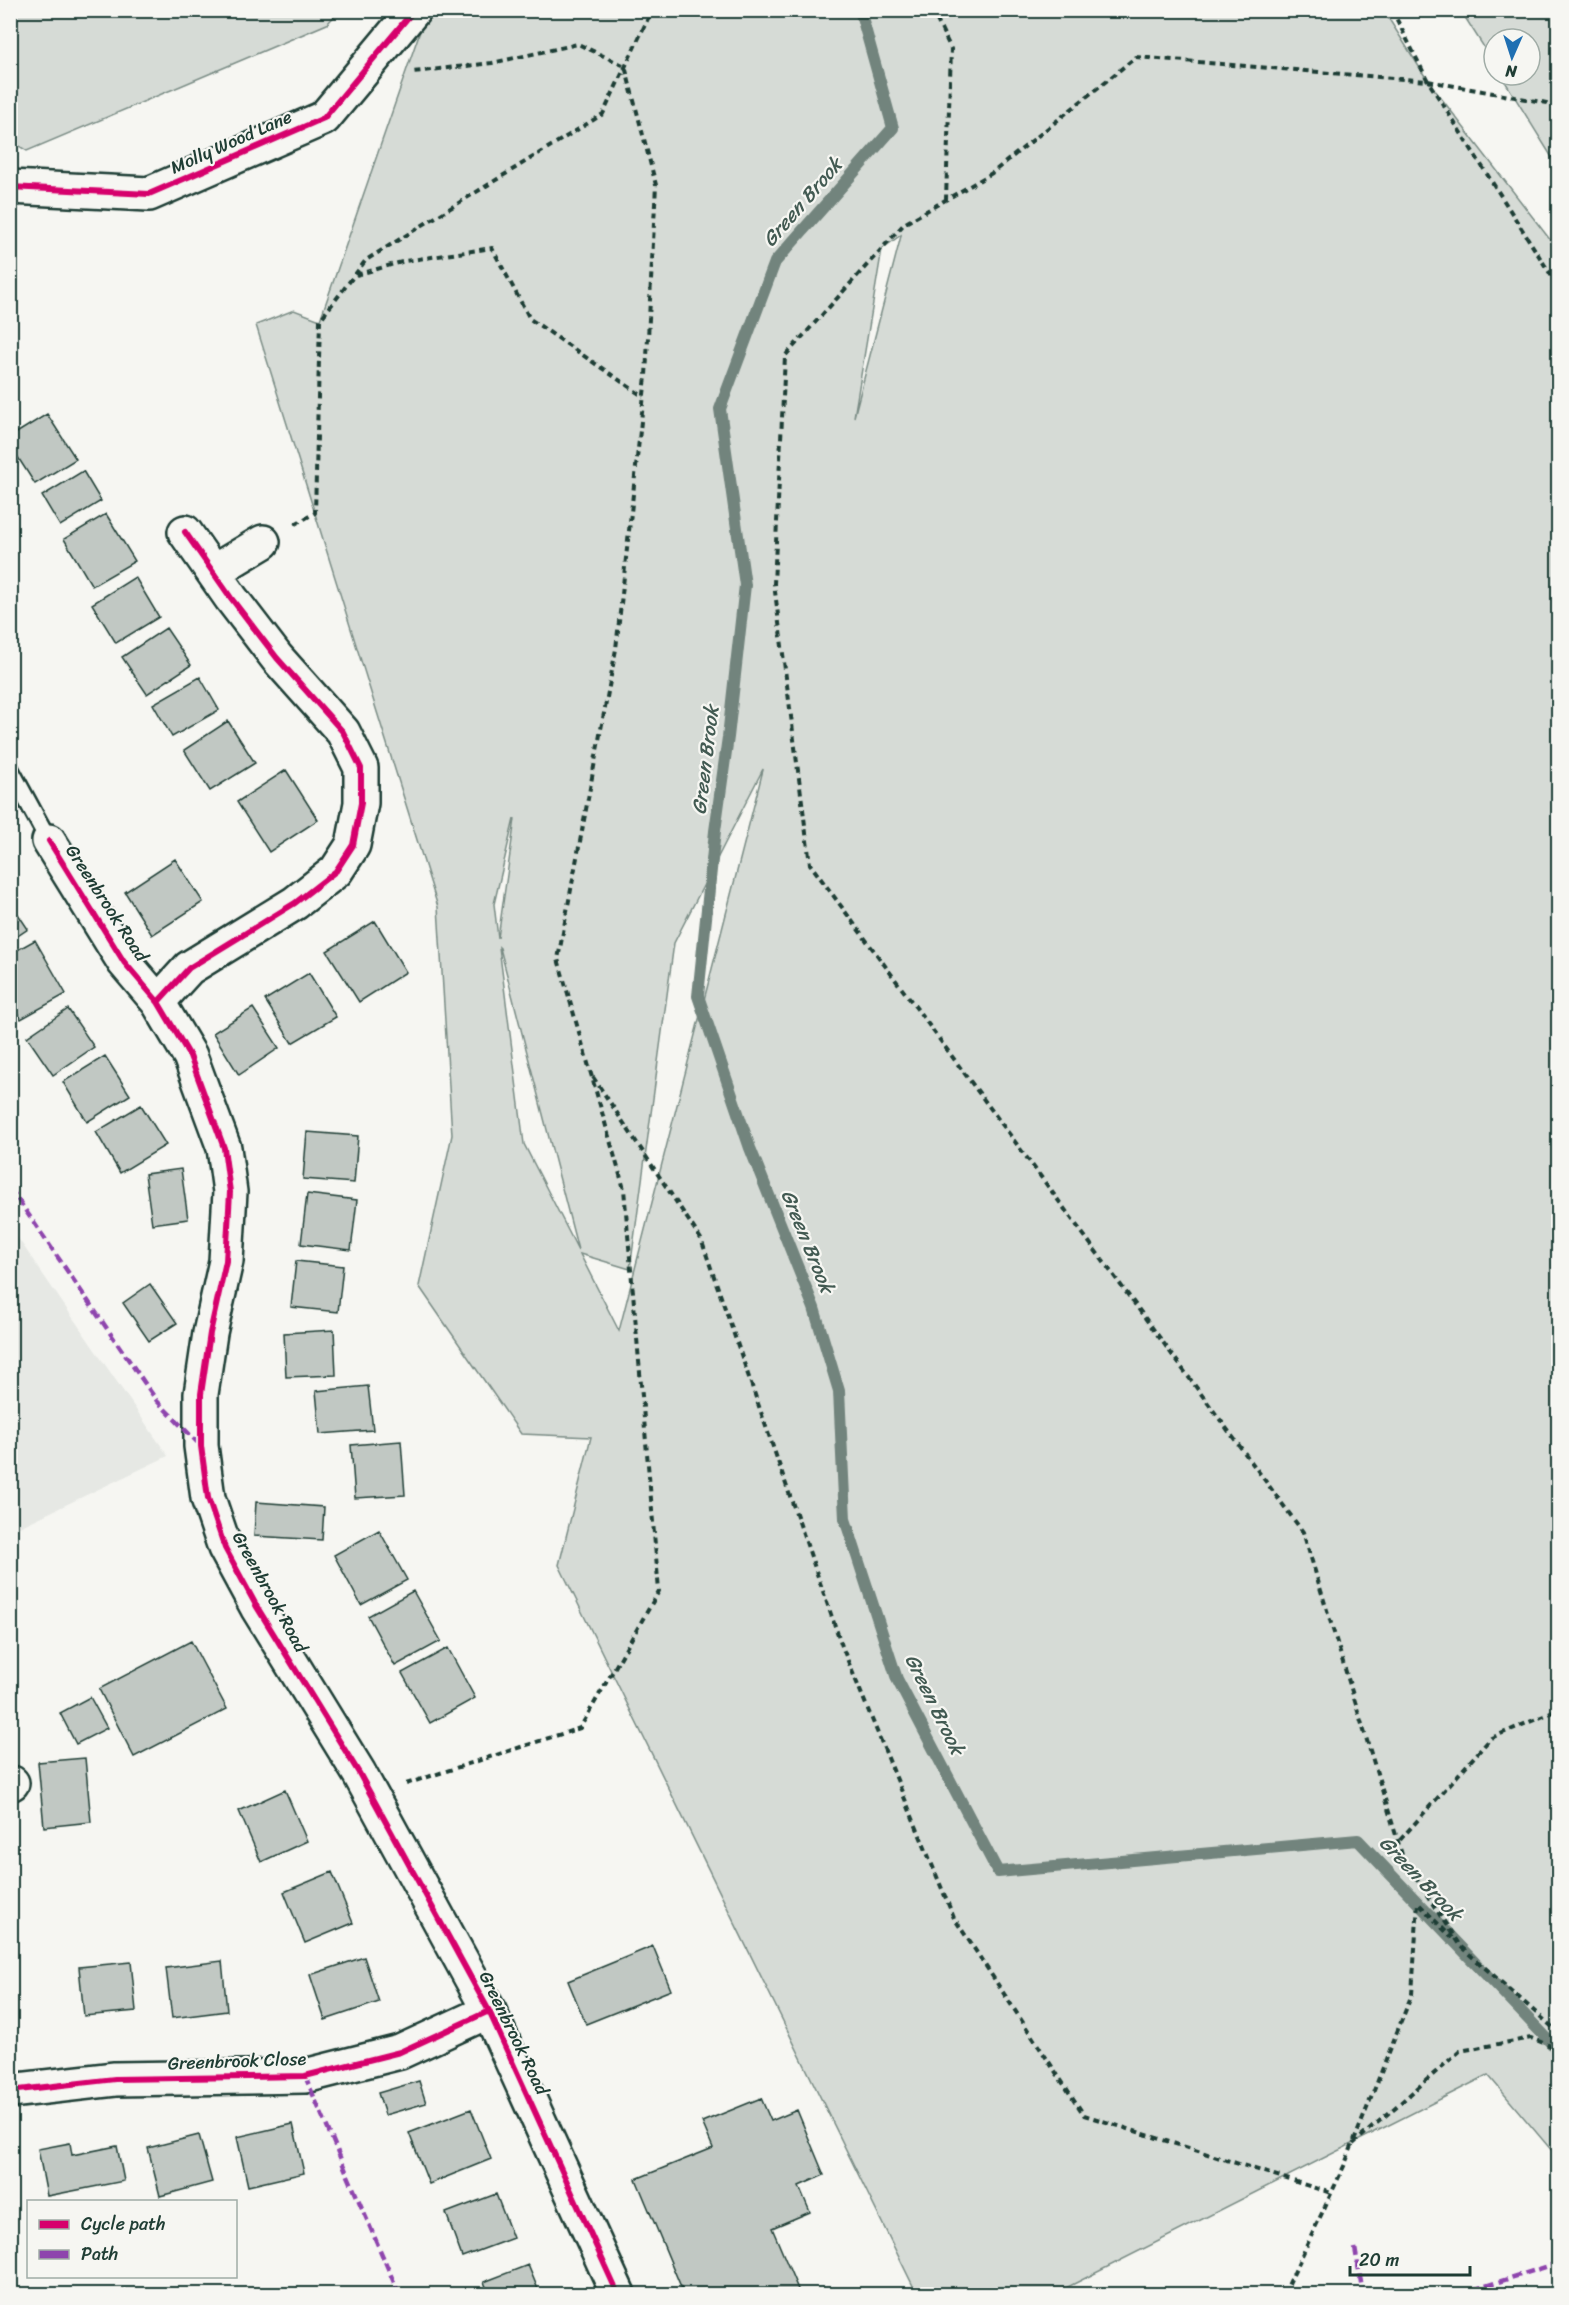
<svg xmlns="http://www.w3.org/2000/svg" width="1569" height="2305" viewBox="0 0 1569 2305" font-family="Sriracha,sans-serif">
<style>
.built{fill:#e6e8e4}
.green{fill:#d6dbd6;stroke:#7a8c85;stroke-width:1.5;fill-rule:evenodd}
.lines{fill:none;stroke-linecap:round;stroke-linejoin:round}
.stream{stroke:#72847d;stroke-width:12}
.building{fill:#c1c8c3;stroke:#1f3d34;stroke-width:1.5}
.lane-casing{stroke:#1f3d34;stroke-width:21}
.street-casing{stroke:#1f3d34;stroke-width:38}
.path{stroke:#1f3d34;stroke-width:4;stroke-dasharray:6 4.5;stroke-linecap:butt}
.lane{stroke:#f6f6f2;stroke-width:16}
.street{stroke:#f6f6f2;stroke-width:33}
.quiet{stroke:#8e44ad;stroke-width:4.5;stroke-dasharray:9 4.5;stroke-linecap:butt}
.cycleway-casing{stroke:#f6f6f2;stroke-width:10}
.cycleway{stroke:#d6006c;stroke-width:6}
.labels{text-anchor:middle;stroke-width:4.5;stroke-linejoin:round;paint-order:stroke}
.street-label{font-size:18px;fill:#1f3d34;stroke:#f6f6f2}
.water-label{font-size:20px;font-style:italic;fill:#425a52;stroke:#f6f6f2}
</style>
<rect width="100%" height="100%" fill="#f6f6f2"/>
<filter id="ink" filterUnits="userSpaceOnUse"><feTurbulence type="fractalNoise" baseFrequency=".0167" numOctaves="2"/><feDisplacementMap in="SourceGraphic" scale="12" xChannelSelector="R" yChannelSelector="G"/><feConvolveMatrix kernelMatrix="1 2 1 2 8 2 1 2 1" color-interpolation-filters="sRGB"/></filter>
<g filter="url(#ink)">
<path class="built" d="M11,1228L168,1456L11,1531H10Z"/>
<path class="green" d="M10,11L11,10L339,11L327,24L27,151L11,141Z
M427,11H1384L1428,81L1558,250V2158L1488,2075L1054,2294H917L559,1565L591,1437L521,1434L419,1286L452,1135L438,907L256,325L294,310L320,320ZM901,235V236L854,417L882,249ZM763,769V770L619,1331L580,1254L630,1269L674,943ZM514,819H515L498,938L494,904ZM499,947L500,948L578,1250L524,1144Z
M1461,11H1558V167L1501,75H1530V39H1494V63Z"/>
<g class="lines">
<path class="stream" d="M860,10L893,128L775,262L720,409L745,585L728,737L715,831L698,996L750,1148L814,1308L839,1391L845,1519L897,1679L998,1872L1358,1840L1558,2050"/>
</g>
<path class="building" d="M47,414L76,459L35,484L10,445V437Z
M83,471L101,501L60,526L42,496Z
M106,514L135,561L92,586L64,539Z
M135,577L159,617L116,643L92,604Z
M166,628L191,665L147,694L122,657Z
M200,677L219,710L172,737L153,704Z
M228,721L255,763L210,791L184,750Z
M286,770L318,820L269,852L237,802Z
M175,859L203,902L152,935L125,892Z
M10,902L28,929L10,941Z
M375,921L406,972L359,1002L327,951Z
M35,940L66,994L21,1019L10,1000V954Z
M309,973L336,1017L292,1043L265,1000Z
M253,1008L279,1048L239,1075L213,1033Z
M68,1009L94,1047L53,1075L27,1037Z
M105,1056L130,1095L87,1122L63,1082Z
M141,1105L166,1145L120,1173L96,1132Z
M307,1132L358,1136L354,1183L303,1179Z
M181,1169L188,1219L152,1224L145,1174Z
M307,1194L357,1200L351,1250L301,1244Z
M296,1261L343,1266L338,1312L291,1307Z
M150,1284L177,1323L149,1341L123,1303Z
M334,1330L336,1375L286,1377L284,1333Z
M368,1386L373,1430L320,1434L316,1391Z
M401,1441L405,1495L355,1498L351,1445Z
M256,1502L324,1507L322,1540L254,1536Z
M379,1530L407,1580L361,1605L334,1555Z
M413,1591L441,1641L395,1666L368,1616Z
M191,1641L227,1709L134,1757L99,1689Z
M448,1648L475,1698L430,1723L402,1673Z
M90,1697L107,1728L76,1744L60,1713Z
M85,1758L91,1822L44,1827L38,1762Z
M285,1790L307,1841L261,1862L239,1811Z
M332,1872L353,1923L305,1943L284,1892Z
M653,1946L671,1990L586,2024L568,1981Z
M364,1957L379,2002L325,2020L310,1975Z
M222,1961L227,2011L172,2018L166,1968Z
M131,1962L136,2011L84,2016L79,1967Z
M419,2081L426,2103L385,2115L378,2093Z
M761,2098L771,2121L797,2110L824,2175L799,2186L810,2212L772,2228L800,2294H684L636,2179L713,2148L702,2122Z
M471,2109L491,2159L429,2184L409,2133Z
M293,2124L304,2173L248,2186L237,2137Z
M199,2135L212,2182L160,2196L148,2148Z
M70,2143L72,2155L117,2146L124,2181L47,2196L38,2149Z
M496,2194L513,2238L462,2257L446,2213Z
M528,2265L540,2294H489L484,2282Z"/>
<g class="lines">
<g class="lane-casing">
<path id="lane" d="M10,769L49,841"/>
</g>
<g class="street-casing">
<path id="street" d="M10,187L149,194L324,118L414,10
M213,572L263,542
M49,841L124,962L158,1002L190,1056L224,1148L230,1192L226,1261L210,1333L201,1394V1446L208,1498L225,1548L257,1607L359,1773L489,2011L618,2294
M158,1002L189,968L295,903L336,871L353,845L361,803V768L343,732L277,658L231,598L185,532
M10,1784L12,1783
M10,2091L115,2079L305,2076L400,2052L489,2011"/>
</g>
<path class="path" d="M932,10L951,49L946,199
M1392,10L1428,81L1558,286
M1558,105L1428,81L1136,57L992,173L904,224L785,356L774,584L810,864L1303,1532L1403,1858L1460,1946L1558,2032
M356,275L405,261L492,248L530,319L644,397
M295,524L315,513L320,320L366,260L603,114L652,10
M593,1077L701,1239L843,1649L954,1918L1084,2115L1331,2193
M406,1784L580,1728L659,1591L624,1189L558,959L616,649L646,376L656,185L625,66L578,44L492,63L413,72
M1400,1840L1491,1738L1558,1710
M1353,2144L1460,2051L1531,2038L1558,2049
M1284,2294L1345,2164L1412,1994L1418,1903L1452,1938"/>
<use href="#lane" class="lane"/>
<use href="#street" class="street"/>
<path class="quiet" d="M10,1188L157,1401L201,1446
M305,2076L399,2294
M1355,2248L1363,2294
M1460,2294L1558,2263"/>
<g class="cycleway-casing">
<path id="cycleway" d="M10,187L149,194L324,118L414,10
M49,841L124,962L158,1002L190,1056L224,1148L230,1192L226,1261L210,1333L201,1394V1446L208,1498L225,1548L257,1607L359,1773L489,2011L618,2294
M158,1002L189,968L295,903L336,871L353,845L361,803V768L343,732L277,658L231,598L185,532
M10,2091L115,2079L305,2076L400,2052L489,2011"/>
</g>
<use href="#cycleway" class="cycleway"/>
</g>
</g>
<g class="labels">
<g class="street-label">
<text transform="translate(231 142) rotate(-24)" y="6">Molly Wood Lane</text>
<text transform="translate(107 903) rotate(57)" y="6">Greenbrook Road</text>
<text transform="translate(270 1592) rotate(61)" y="6">Greenbrook Road</text>
<text transform="translate(514 2033) rotate(64)" y="6">Greenbrook Road</text>
<text transform="translate(237 2061) rotate(-2)" y="6">Greenbrook Close</text>
</g>
<g class="water-label">
<text transform="translate(802 202) rotate(-49)" y="7">Green Brook</text>
<text transform="translate(705 760) rotate(-83)" y="7">Green Brook</text>
<text transform="translate(808 1241) rotate(68)" y="7">Green Brook</text>
<text transform="translate(935 1704) rotate(64)" y="7">Green Brook</text>
<text transform="translate(1421 1878) rotate(46)" y="7">Green Brook</text>
</g>
</g>
<rect width="1569" height="2305" fill="none" stroke="#f6f6f2" stroke-width="36"/>
<rect x="18" y="18" width="1533" height="2269" fill="none" stroke="#1f3d34" stroke-width="2" filter="url(#ink)"/>
<rect x="27" y="2200" width="210" height="78" fill="#f6f6f2" stroke="#a0aca6" stroke-width="1.5"/>
<rect x="39" y="2220" width="30" height="9" fill="#d6006c" stroke="#a0aca6" stroke-width="1.5"/>
<text x="81" y="2230" font-size="18" fill="#1f3d34">Cycle path</text>
<rect x="39" y="2250" width="30" height="9" fill="#8e44ad" stroke="#a0aca6" stroke-width="1.5"/>
<text x="81" y="2260" font-size="18" fill="#1f3d34">Path</text>
<g transform="translate(1512 57) rotate(183)"><circle r="28" fill="#f6f6f2" stroke="#a0aca6" stroke-width="1.5"/>
<path d="M0-4.5L10 22L0 15L-10 22Z" fill="#1f6fb2"/>
<text y="-9" font-size="16" font-weight="bold" text-anchor="middle" fill="#1f3d34">N</text>
</g>
<path d="M1350 2266v9h120v-9" fill="none" stroke="#1f3d34" stroke-width="3"/>
<text x="1359" y="2266" font-size="18" fill="#1f3d34" stroke="#f6f6f2" stroke-width="4.5" paint-order="stroke">20 m</text>
</svg>
